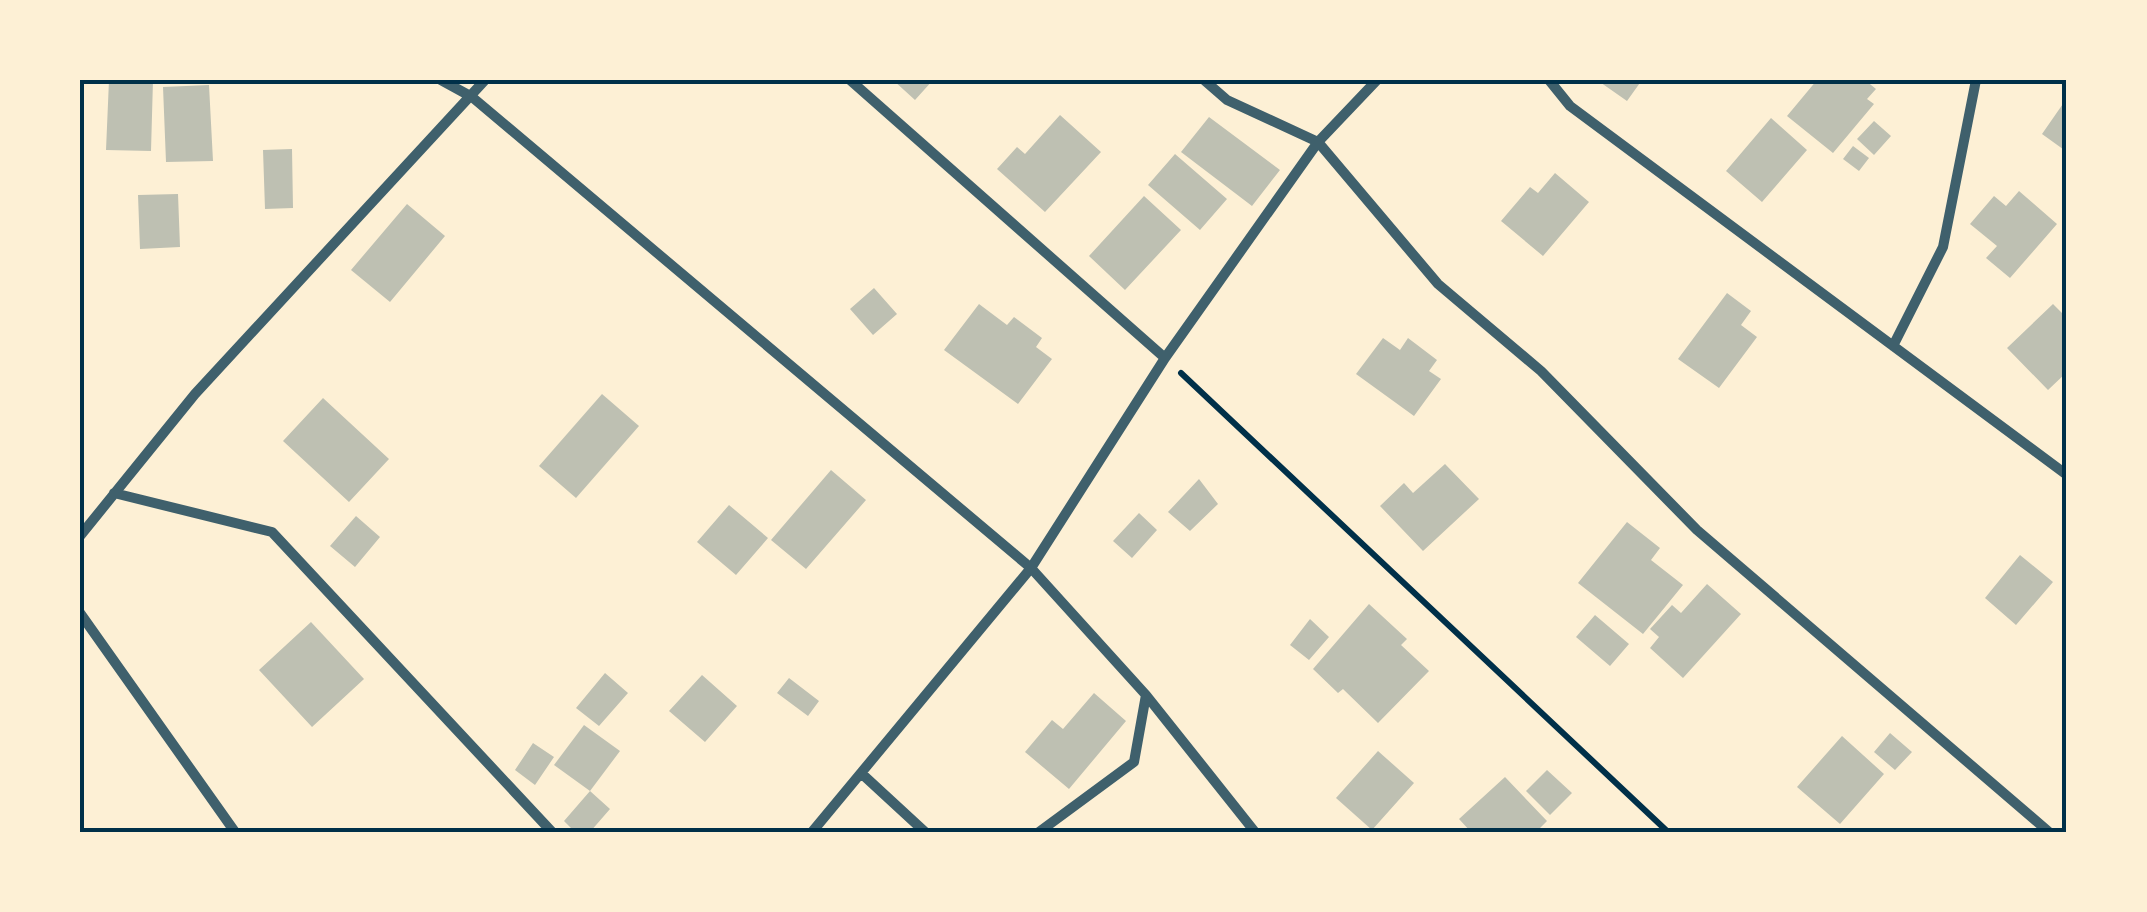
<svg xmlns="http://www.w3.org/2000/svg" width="2147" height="912" viewBox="0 0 2147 912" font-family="'Libre Baskerville',serif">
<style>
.building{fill:#bec0b2}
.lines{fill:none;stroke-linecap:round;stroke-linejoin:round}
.path{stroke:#003049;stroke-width:6}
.minor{stroke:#3f606c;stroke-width:10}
.neatline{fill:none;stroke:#003049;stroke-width:4}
</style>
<rect width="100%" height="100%" fill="#fdf0d5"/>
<path class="building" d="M109,80H153L151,151L106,150Z
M893,80H933L915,100Z
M1597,80H1642L1627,101Z
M1817,80H1865L1876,89L1867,99L1874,104L1833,153L1787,116Z
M209,85L213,161L166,162L163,87Z
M2067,98V152L2042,134Z
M1060,115L1101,152L1045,212L997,169L1017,147L1025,154Z
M1209,117L1280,170L1252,206L1181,152Z
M1771,118L1807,150L1762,202L1726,171Z
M1874,121L1891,136L1874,155L1857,139Z
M1853,146L1869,158L1859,171L1843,159Z
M292,149L293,208L265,209L263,150Z
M1175,154L1227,199L1200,230L1148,185Z
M1555,173L1589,202L1543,256L1501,221L1530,187L1538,193Z
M2019,191L2057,224L2010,278L1986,258L1997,246L1970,224L1994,196L2006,206Z
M178,194L180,247L140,249L138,195Z
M1144,196L1181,230L1125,290L1089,256Z
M407,204L445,236L390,302L351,270Z
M874,288L897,314L873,335L850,309Z
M1727,293L1751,311L1741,325L1757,337L1719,388L1678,359Z
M979,304L1007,325L1014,317L1042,338L1036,347L1052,359L1018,404L944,350Z
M2053,304L2067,318V372L2048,390L2007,348Z
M1383,338L1400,350L1408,338L1437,360L1429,371L1441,379L1414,416L1356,374Z
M602,394L639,426L576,498L539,466Z
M323,398L389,459L349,502L283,441Z
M1445,464L1479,499L1423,551L1380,506L1404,483L1413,493Z
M831,470L866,500L806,569L771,540Z
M1199,479L1218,504L1190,531L1168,512Z
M729,505L768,538L736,575L697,542Z
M1139,513L1157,530L1132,558L1113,541Z
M356,516L380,537L355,567L330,546Z
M1627,522L1660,548L1651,560L1683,585L1643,634L1578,583Z
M2020,555L2053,582L2016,625L1985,598Z
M1707,584L1741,614L1683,678L1650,648L1659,637L1650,629L1672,605L1681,613Z
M1369,604L1407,639L1401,645L1429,671L1378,723L1343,689L1338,693L1313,669Z
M1595,615L1629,644L1610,666L1576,637Z
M1310,619L1329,637L1309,660L1290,645Z
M311,622L364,679L312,727L259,670Z
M605,673L628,693L599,726L576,708Z
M702,675L737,706L705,742L669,711Z
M789,678L819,701L808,716L777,693Z
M1094,693L1126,721L1069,789L1025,752L1052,720L1063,729Z
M584,725L620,751L590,791L554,765Z
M1890,733L1912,752L1895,770L1874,752Z
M1842,736L1884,774L1840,824L1797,787Z
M533,743L554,757L535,785L515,770Z
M1378,751L1414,783L1372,830L1336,798Z
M1547,770L1572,793L1550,815L1526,791Z
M1505,777L1547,821L1536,832H1471L1459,819Z
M590,791L610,809L590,832H575L564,821Z"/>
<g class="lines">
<path class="path" d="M1181,373L1668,832"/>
<path class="minor" d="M441,80L472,97L1031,568L1146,695L1134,762L1039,832
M850,80L1165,358
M1204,80L1227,100L1318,142L1438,284L1541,371L1697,530L2049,832
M1549,80L1570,106L2067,475
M1893,346L1943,247L1976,80
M114,493L272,532L552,832
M80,536L195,394L485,80
M80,613L235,832
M1146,695L1255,832
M861,773L925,832
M812,832L1031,568L1165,358L1318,142L1377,80"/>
</g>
<rect width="2147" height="912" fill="none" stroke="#fdf0d5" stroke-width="165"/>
<rect x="82" y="82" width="1982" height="748" class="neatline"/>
</svg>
